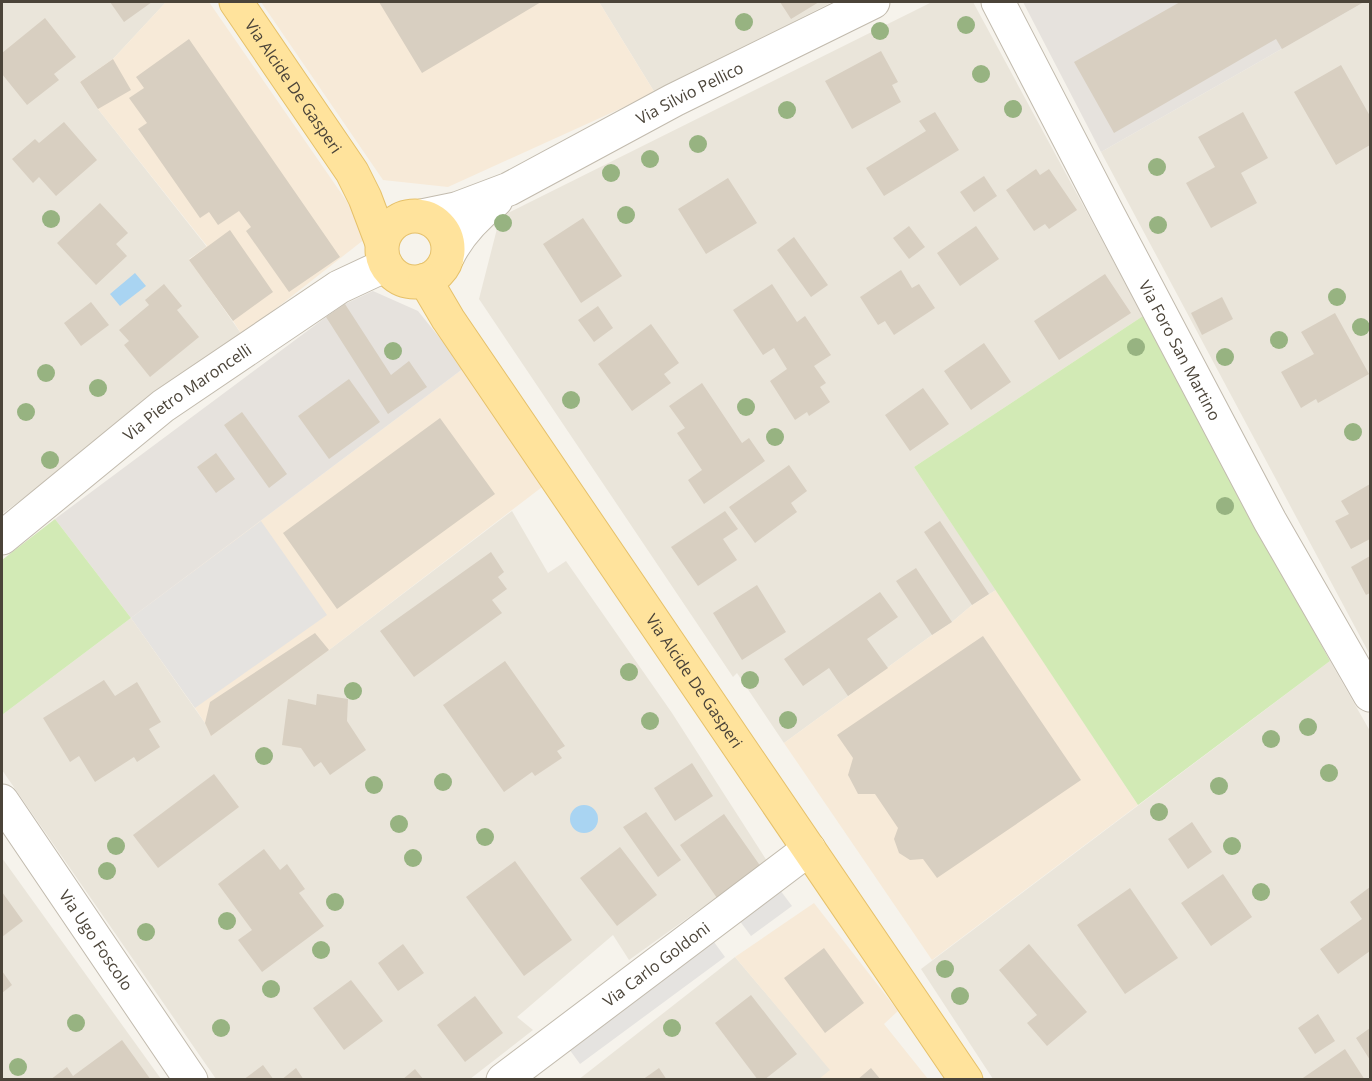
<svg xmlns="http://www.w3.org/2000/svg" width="1372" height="1081" viewBox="0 0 1372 1081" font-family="'Open Sans',sans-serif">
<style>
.residential{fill:#eae5da}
.commercial{fill:#f7ead8}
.industrial{fill:#e6e2dd}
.green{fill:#d2eab5}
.parking{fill:#e5e3e0}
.water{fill:#a9d4f2}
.building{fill:#d8cfc1}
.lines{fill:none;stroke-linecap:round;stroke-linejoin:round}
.minor-casing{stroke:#c2bbae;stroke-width:35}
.major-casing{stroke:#e6c16a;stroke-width:35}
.minor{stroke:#fff;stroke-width:33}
.major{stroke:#ffe39c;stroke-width:33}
.tree{fill:#97b381}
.labels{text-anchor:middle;stroke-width:6;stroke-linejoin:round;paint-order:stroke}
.street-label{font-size:16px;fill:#4b4439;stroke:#fff}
</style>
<rect width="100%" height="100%" fill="#f6f3ec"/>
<path class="residential" d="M2,2H166L113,59L80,82L98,109L207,247L189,259L242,335L2,514Z
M599,2H832L655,93Z
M932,2H973L1143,316L914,467L996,590L972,605L952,622L932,635L784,743L737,673L733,677L479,299L500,217Z
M1364,2H1370V655L1101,152Z
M512,511L548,573L566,561L672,713L767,861L629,960L613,935L517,1017L533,1030L470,1079H216L2,770V715L131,618L205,723L329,650Z
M1330,661L1370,731V1079H993L921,969Z
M2,858L161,1079H2Z
M735,957L831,1070L819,1080H578Z"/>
<path class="commercial" d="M166,2H209L370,235L242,335L233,321L189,260L207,246L98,109L80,82L113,59Z
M261,2H599L655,93L448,187L383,180Z
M464,368L546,484L329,650L211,736L205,723L195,708L131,618Z
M996,590L1138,805L932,960L784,743L932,635L952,622L972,605Z
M814,903L898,1011L884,1024L928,1079H819L830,1070L735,957Z"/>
<path class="industrial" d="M1023,2H1364L1101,152Z
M373,291L418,311L464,368L131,618L55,519L326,317L345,304Z"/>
<path class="green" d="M1143,316L1330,661L1138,805L914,467Z
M55,519L131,618L2,715V560Z"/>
<path class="parking" d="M261,521L327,615L195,708L131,618Z
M780,890L792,906L751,936L739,920Z
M714,942L725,957L580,1064L569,1049Z"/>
<path class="water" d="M135,273L146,286L120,306L110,294Z
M570 819a14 14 0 1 1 28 0a14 14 0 1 1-28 0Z"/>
<path class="building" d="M110,2H152L124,22Z
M379,2H541L422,73Z
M780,2H819L791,19Z
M1180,2H1364L1282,49L1276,39L1114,133L1074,62Z
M45,18L76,57L54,74L59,80L27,105L2,74V53Z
M189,39L340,257L289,292L246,231L251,227L239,211L218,225L209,212L200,218L138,129L147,123L129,98L144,88L136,77Z
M881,51L898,82L892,85L901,102L852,129L825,81Z
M113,59L131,90L98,109L80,82Z
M1341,65L1370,116V145L1336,165L1294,92Z
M935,112L959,150L884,196L866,168L926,131L919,121Z
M1243,112L1268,158L1241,173L1257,203L1211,228L1186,183L1215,167L1198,137Z
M64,122L97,160L56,196L39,177L33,183L12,159L35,139L39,143Z
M1036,169L1040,175L1049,169L1077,210L1049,229L1045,224L1034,231L1006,190Z
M984,176L997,196L974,212L960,192Z
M728,178L757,223L706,254L678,209Z
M100,203L128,233L116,244L127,256L96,285L57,243Z
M583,218L622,276L581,303L543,244Z
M909,226L925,247L909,259L893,238Z
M976,226L999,259L960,286L937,253Z
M230,230L273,292L233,321L189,260Z
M794,237L828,285L811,297L777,250Z
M901,270L912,288L919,284L935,308L894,335L885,321L878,325L860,297Z
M1105,274L1131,313L1059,360L1034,321Z
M164,284L182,306L177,310L199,337L150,377L124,345L129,341L119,330L149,305L145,300Z
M772,284L797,322L805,316L831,355L814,366L826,383L820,387L830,402L809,416L807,412L795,420L770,381L787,369L774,348L763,355L733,310Z
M1222,297L1233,319L1202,335L1191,313Z
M91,302L109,325L81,346L64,323Z
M345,304L391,375L409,361L427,387L388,414L326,317Z
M598,306L613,328L594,342L578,320Z
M1335,313L1369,374L1318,403L1316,399L1301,408L1281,372L1314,354L1301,332Z
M651,324L679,363L664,374L671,383L632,411L598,364Z
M984,343L1011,382L971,410L944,371Z
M349,379L380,422L329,459L298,416Z
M702,383L742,443L749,438L765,461L704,504L688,480L702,470L677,433L685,428L669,406Z
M923,388L949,424L910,451L885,415Z
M242,412L287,474L269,488L224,425Z
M440,418L495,494L337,609L283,533Z
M216,453L235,479L216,493L197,467Z
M789,465L807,491L791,503L797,512L755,543L729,507Z
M1370,484V539L1351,549L1335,521L1349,514L1341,501Z
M725,511L738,529L723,539L737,560L698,586L671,547Z
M940,521L989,594L972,605L924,532Z
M491,552L504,572L498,577L507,589L492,600L502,613L414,677L380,631Z
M1370,556V593L1366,595L1351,567Z
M916,568L952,622L932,635L896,581Z
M757,585L786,632L742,660L713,613Z
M880,592L898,617L867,639L888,668L848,696L829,668L803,686L784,659Z
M315,633L329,650L211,736L205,723L210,702Z
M983,636L1081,780L937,878L923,859L910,860L899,853L894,839L898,828L875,794H858L848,775L853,758L837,735Z
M505,661L565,746L557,751L562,758L535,776L532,772L504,792L443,705Z
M104,680L115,696L137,682L161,722L149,729L160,747L137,762L134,757L95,782L79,756L70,762L43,718Z
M317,694L348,699L347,721L366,750L330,775L321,762L314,767L301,748L282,745L288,699L316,705Z
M692,763L713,796L675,821L654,788Z
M214,774L239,807L158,868L133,835Z
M646,812L681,860L658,877L623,827Z
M724,814L761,867L717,898L680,845Z
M1192,822L1212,852L1188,869L1168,839Z
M620,847L657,895L617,926L580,878Z
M264,849L280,870L287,864L305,889L299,893L324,926L262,972L238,940L252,930L218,884Z
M515,861L572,940L524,976L466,897Z
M1223,874L1252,917L1211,946L1181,903Z
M1370,887V951L1338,974L1320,949L1362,919L1350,902Z
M1130,888L1178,958L1125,994L1077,925Z
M2,892L23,921L2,937Z
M403,944L424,973L398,991L378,963Z
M1029,944L1087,1012L1047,1046L1027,1023L1037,1015L999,970Z
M824,948L864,1003L825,1033L784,978Z
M2,971L12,985L2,993Z
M351,980L383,1021L344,1050L313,1008Z
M751,995L797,1054L764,1080H758L715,1023Z
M475,996L503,1033L465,1062L437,1025Z
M1318,1014L1335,1041L1315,1054L1298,1028Z
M1370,1028V1060L1356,1038Z
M122,1040L151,1080H50L67,1067L73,1076Z
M1345,1049L1365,1080H1300Z
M263,1065L274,1080H243Z
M296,1068L304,1080H281Z
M659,1068L667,1080H642Z
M871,1068L881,1080H857Z
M415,1069L424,1080H402Z"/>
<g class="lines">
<g class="minor-casing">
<g id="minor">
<path id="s1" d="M998,2L1108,214L1270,521L1370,695"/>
<path id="s2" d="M422,216L456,209L509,189L674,100L873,2"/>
<path d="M448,256C459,233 476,216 496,200"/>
<path id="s3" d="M2,538L163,406L339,287L386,265"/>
<path id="s4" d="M2,801L191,1080"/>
<path id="s5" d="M503,1080L809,849"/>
</g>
</g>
<g class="major-casing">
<g id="major">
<path id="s6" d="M236,2L352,172L365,198L382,243"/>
<circle cx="415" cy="249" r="33"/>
<path id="s7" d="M425,280L448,319L966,1080"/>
</g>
</g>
<use href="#minor" class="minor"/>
<use href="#major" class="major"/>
</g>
<g class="tree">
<circle cx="744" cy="22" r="9"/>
<circle cx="966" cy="25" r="9"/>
<circle cx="880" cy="31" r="9"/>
<circle cx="981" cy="74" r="9"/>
<circle cx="1013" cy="109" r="9"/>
<circle cx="787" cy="110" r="9"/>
<circle cx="698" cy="144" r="9"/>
<circle cx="650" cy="159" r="9"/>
<circle cx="1157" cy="167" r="9"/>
<circle cx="611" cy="173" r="9"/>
<circle cx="626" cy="215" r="9"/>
<circle cx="51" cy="219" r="9"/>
<circle cx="503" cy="223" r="9"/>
<circle cx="1158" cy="225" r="9"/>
<circle cx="1337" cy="297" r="9"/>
<circle cx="1361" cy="327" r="9"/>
<circle cx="1279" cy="340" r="9"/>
<circle cx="1136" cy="347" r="9"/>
<circle cx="393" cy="351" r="9"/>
<circle cx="1225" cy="357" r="9"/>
<circle cx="46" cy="373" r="9"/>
<circle cx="98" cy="388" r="9"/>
<circle cx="571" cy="400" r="9"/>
<circle cx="746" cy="407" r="9"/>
<circle cx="26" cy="412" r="9"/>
<circle cx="1353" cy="432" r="9"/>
<circle cx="775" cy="437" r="9"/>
<circle cx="50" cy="460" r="9"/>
<circle cx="1225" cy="506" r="9"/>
<circle cx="629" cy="672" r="9"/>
<circle cx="750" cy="680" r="9"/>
<circle cx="353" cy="691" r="9"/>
<circle cx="788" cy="720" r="9"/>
<circle cx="650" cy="721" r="9"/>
<circle cx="1308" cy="727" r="9"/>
<circle cx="1271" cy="739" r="9"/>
<circle cx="264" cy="756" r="9"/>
<circle cx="1329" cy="773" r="9"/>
<circle cx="443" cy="782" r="9"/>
<circle cx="374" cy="785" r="9"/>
<circle cx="1219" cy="786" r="9"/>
<circle cx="1159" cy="812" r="9"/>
<circle cx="399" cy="824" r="9"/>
<circle cx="485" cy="837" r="9"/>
<circle cx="116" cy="846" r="9"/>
<circle cx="1232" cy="846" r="9"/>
<circle cx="413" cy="858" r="9"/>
<circle cx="107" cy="871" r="9"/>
<circle cx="1261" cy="892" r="9"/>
<circle cx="335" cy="902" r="9"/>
<circle cx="227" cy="921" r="9"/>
<circle cx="146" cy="932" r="9"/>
<circle cx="321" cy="950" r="9"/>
<circle cx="945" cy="969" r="9"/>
<circle cx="271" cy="989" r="9"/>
<circle cx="960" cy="996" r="9"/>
<circle cx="76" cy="1023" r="9"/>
<circle cx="221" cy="1028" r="9"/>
<circle cx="672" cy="1028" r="9"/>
<circle cx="18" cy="1067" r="9"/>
</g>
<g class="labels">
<g class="street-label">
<text dy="6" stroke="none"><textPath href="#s6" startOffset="102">Via Alcide De Gasperi</textPath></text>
<text dy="6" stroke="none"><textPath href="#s2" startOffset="296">Via Silvio Pellico</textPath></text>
<text dy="6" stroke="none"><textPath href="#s1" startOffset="393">Via Foro San Martino</textPath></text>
<text dy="6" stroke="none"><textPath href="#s3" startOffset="236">Via Pietro Maroncelli</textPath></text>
<text dy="6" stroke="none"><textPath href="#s7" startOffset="483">Via Alcide De Gasperi</textPath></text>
<text dy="6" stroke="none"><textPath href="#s4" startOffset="168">Via Ugo Foscolo</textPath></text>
<text dy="6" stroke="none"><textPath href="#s5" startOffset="192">Via Carlo Goldoni</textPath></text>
</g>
</g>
<rect width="1372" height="1081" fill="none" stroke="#4b4439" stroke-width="6"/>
</svg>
